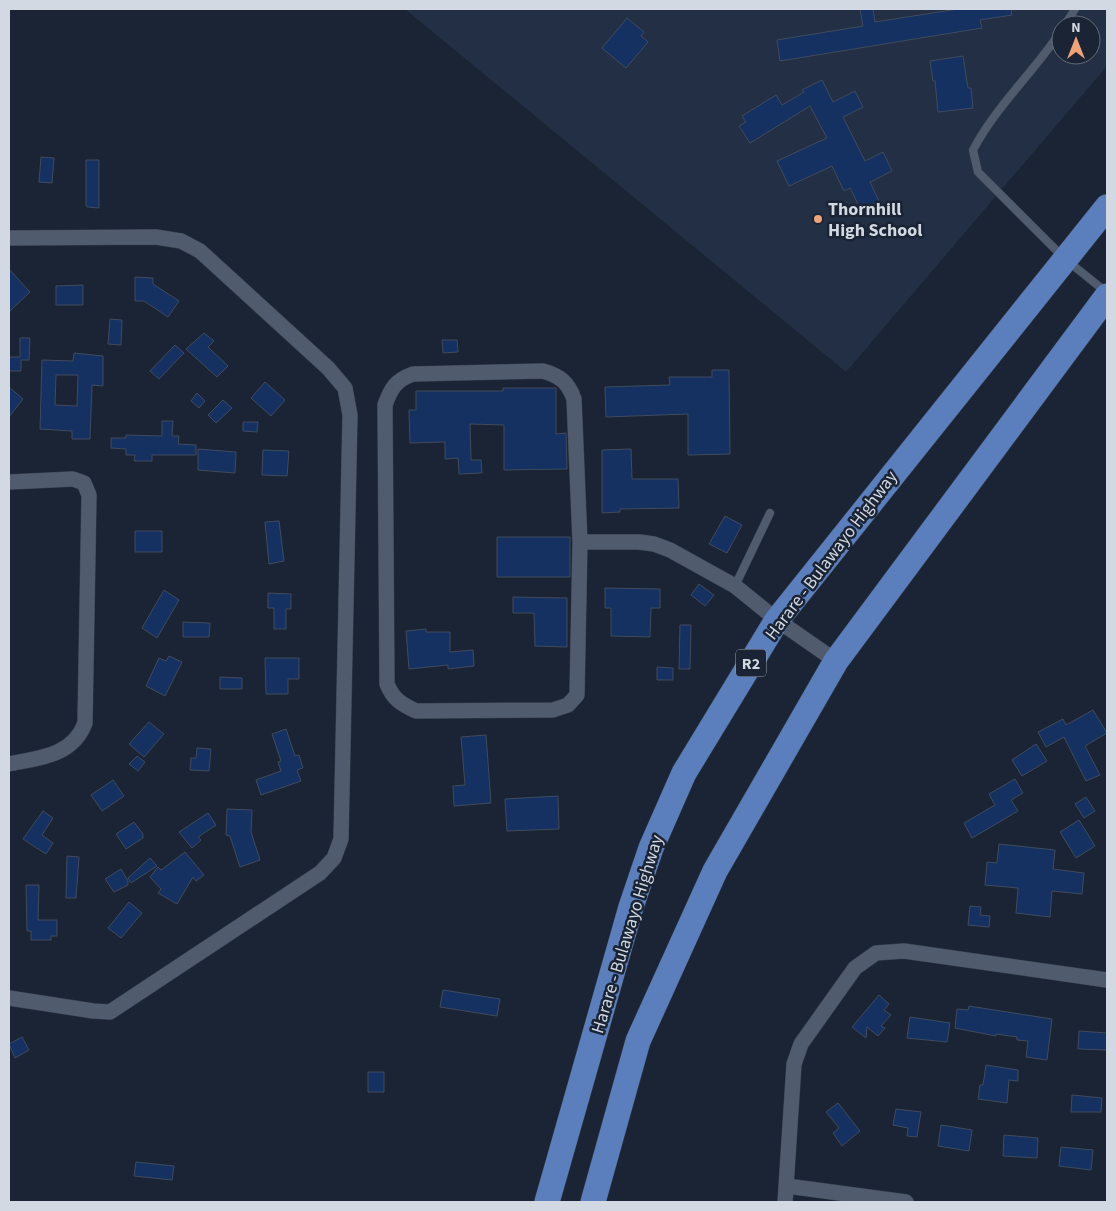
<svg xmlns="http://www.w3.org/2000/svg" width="1116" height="1211" viewBox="0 0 1116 1211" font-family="'Source Sans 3',sans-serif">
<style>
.built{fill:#232f44;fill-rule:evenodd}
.building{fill:#143162;stroke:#404b5c;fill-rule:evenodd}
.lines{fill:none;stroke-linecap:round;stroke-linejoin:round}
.service-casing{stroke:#363e4b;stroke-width:9}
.minor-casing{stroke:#363e4b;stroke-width:16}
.trunk-casing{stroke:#363e4b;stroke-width:26}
.service{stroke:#505b6d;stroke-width:8}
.minor{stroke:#505b6d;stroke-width:15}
.trunk{stroke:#5a7fbc;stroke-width:25}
.poi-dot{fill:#efa377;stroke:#1a2434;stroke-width:2}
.labels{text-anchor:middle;stroke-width:5;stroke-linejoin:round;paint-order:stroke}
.shield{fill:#1a2434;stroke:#9ba3ae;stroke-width:1}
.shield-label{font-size:16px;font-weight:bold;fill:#d2d9e3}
.poi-label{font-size:18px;font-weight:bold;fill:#d2d9e3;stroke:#1a2434;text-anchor:start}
.street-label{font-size:18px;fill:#d2d9e3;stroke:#1a2434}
</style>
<rect width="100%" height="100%" fill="#1a2434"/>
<path class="built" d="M405,9H1107V66L846,372ZM1061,25H1091V55H1061Z"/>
<path class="building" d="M860,9H873L875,22L958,9H1011L1012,15L980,20L982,28L780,61L777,40L863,26Z
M627,18L644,32L641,36L648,42L626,68L602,48Z
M963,56L968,88H971L973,108L938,112L935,81H933L930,61Z
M822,80L833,102L855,91L863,107L843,117L865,161L883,152L892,171L870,182L879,201L861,210L850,188L844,191L832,166L789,186L777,161L827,138L810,106L750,143L739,126L746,122L742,116L776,95L782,105L804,92L802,90Z
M41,157L54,158L52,183L39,182Z
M86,160H99V208L87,207L86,205Z
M9,269L30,292L9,312Z
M135,277L153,278V284L179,301L168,317L144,301H135Z
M83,285V305H56V286Z
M110,319L122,320L121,345L108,344Z
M204,333L214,341L208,347L228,366L217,377L186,349Z
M20,338H30L29,360H21V371H9V357H20Z
M442,340H457L458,352L443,353Z
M175,345L184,353L159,379L150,371Z
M74,353L103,356V386L92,385L90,439H72V431L40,429L42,360L73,361ZM56,375H78L77,406L55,405Z
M712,370H729L730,454L688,455V414L606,417L605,387L670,385L669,377H712Z
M265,382L285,400L271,416L251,398Z
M9,387L23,399L9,417Z
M503,388H556V434L566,433L567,469L504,470V425L470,424L471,460H481L482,473L459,474L458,458L445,459V442L410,443L409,410H416V391H503Z
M197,393L205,401L199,408L191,401Z
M223,400L232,408L216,423L208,415Z
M162,421H173L172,436H179L178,444L196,445V455H152V461H134L135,455H126V449L111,448V438H126V435L162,436Z
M243,422H258L257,432L243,431Z
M198,449L236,452L235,473L198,470Z
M631,449L632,479H678L679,508L620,509V512L602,513V450Z
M263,450L289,451L287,476L262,475Z
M725,516L742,525L727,553L709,544Z
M279,521L284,561L269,564L265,522Z
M135,531H162V552H135Z
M497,537H570V577H497Z
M699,584L714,595L705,606L691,595Z
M605,588L660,589V608H651L650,637L611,636V608H605Z
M164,590L179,600L157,638L142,628Z
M268,593L291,594V609H286V629H274V608H268Z
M513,597L567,598V647L535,646L534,613H513Z
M183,622L210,623L209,637H183Z
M680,625H691L690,669H679Z
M426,629V632H450V652L473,650L474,666L448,669V665L409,669L406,631Z
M169,656L182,662L165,696L146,686L159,658L166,661Z
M265,658H299V679H288V694H266Z
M657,667L673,668V680H657Z
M220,677L242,678V689H220Z
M1093,710L1107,733L1085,746L1100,775L1086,781L1064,737L1046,747L1038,732L1063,719L1066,725Z
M149,722L164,734L144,757L129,744Z
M286,729L295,756L299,755L303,768L297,770L301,781L261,795L256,780L281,771L278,762L281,761L272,734Z
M486,735L491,803L454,806L453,786L465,785L461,737Z
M1036,744L1047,761L1022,776L1012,760Z
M197,748L211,749L209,771L190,770L191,758H196Z
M137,756L145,762L138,771L129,764Z
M1015,779L1023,793L1011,800L1018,811L972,838L964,823L995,805L989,794Z
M113,780L124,796L102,811L91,795Z
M558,796L559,829L507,831L505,799Z
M1086,797L1095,811L1084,818L1075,804Z
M227,809L252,810L251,832L260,860L240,867L230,836L226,835Z
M43,811L53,818L42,835L53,843L46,854L23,839Z
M208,813L216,825L198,837L201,840L192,848L179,832Z
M1079,820L1095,846L1076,858L1060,832Z
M134,822L143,834V838L126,849L116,834Z
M999,844L1055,850L1053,869L1084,873L1082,894L1052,891L1050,917L1016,913L1018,888L985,885L987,862L997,863Z
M185,852L204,875L196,881L193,877L177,904L158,893L161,889L150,877L158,867L161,870Z
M67,856L79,857L76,898H66Z
M150,858L157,866L131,883L128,878Z
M121,869L128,881V885L114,892L105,879Z
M26,885H39L38,920H57V936H51V940H31V931H27Z
M129,902L142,913L121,938L108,928Z
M970,906L981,907L980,915L990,916L989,927L968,925Z
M443,990L500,999L497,1016L440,1007Z
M879,995L889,1004L884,1010L891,1015L881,1026L885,1028L878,1036L867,1027L866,1038L852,1027Z
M969,1006L1052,1019L1047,1060L1026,1057L1028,1041L1017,1040V1037L996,1034V1036L955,1028L957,1009L968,1010Z
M910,1017L950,1023L947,1042L907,1038Z
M1079,1031L1107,1033V1050L1078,1049Z
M22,1037L29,1050L15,1058L9,1044Z
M986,1065L1018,1070V1081L1009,1080L1007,1103L978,1099L980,1085H983Z
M368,1072H384V1092H368Z
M1072,1095L1102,1098L1101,1112H1071Z
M838,1103L860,1131L842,1146L833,1133L839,1128L826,1112Z
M896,1109L921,1112L917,1137L907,1136L908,1128L893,1125Z
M941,1125L972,1130L969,1151L938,1146Z
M1004,1135L1038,1138L1037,1158L1003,1156Z
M1061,1147L1093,1150L1091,1170L1059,1166Z
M136,1162L174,1166L172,1180L134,1176Z"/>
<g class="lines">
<g class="service-casing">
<path id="service" d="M1065,25L1075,9
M1061,31C1034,72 996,106 973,150L978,172L1064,258L1106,292
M735,586L770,513"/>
</g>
<g class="minor-casing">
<path id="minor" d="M9,238L156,237L181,241L200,251L328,368L345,388L350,415L341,839L334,858L320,873L110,1012L93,1011L9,998
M543,371C560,376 568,382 574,399L580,542L577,695L568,705L553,710L416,711C401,704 393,699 387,684L385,405C391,388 396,380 413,374Z
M9,482L73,479L84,483L89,495L85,723C73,756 39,758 9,764
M580,542H639L654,544L670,550L735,586L777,620L836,661
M787,1186L906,1202
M785,1202L794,1064L801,1044L855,968L876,953L904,951L1107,980"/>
</g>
<g class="trunk-casing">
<path id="trunk" d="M547,1202L631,907L651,848L684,773L777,620L1107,207
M593,1202L638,1041L715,871L836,661L1107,296"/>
</g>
<use href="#service" class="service"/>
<use href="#minor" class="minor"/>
<use href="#trunk" class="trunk"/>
</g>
<circle class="poi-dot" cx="818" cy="219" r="5"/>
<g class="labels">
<rect class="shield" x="736" y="649.5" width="30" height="27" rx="4"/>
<g class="shield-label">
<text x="751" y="669">R2</text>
</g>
<g class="poi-label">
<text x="828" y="215">Thornhill<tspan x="828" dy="21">High School</tspan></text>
</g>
<g class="street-label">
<text transform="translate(831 555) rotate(-53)" y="6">Harare - Bulawayo Highway</text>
<text transform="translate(627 934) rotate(-73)" y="6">Harare - Bulawayo Highway</text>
</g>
</g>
<rect width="1116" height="1211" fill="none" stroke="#d2d9e3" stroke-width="20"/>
<g transform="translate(1076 40)"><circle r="24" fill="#1a2434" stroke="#646c7a"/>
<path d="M0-4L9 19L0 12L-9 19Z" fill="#efa377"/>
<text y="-8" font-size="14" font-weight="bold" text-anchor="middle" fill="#d2d9e3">N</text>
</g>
</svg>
